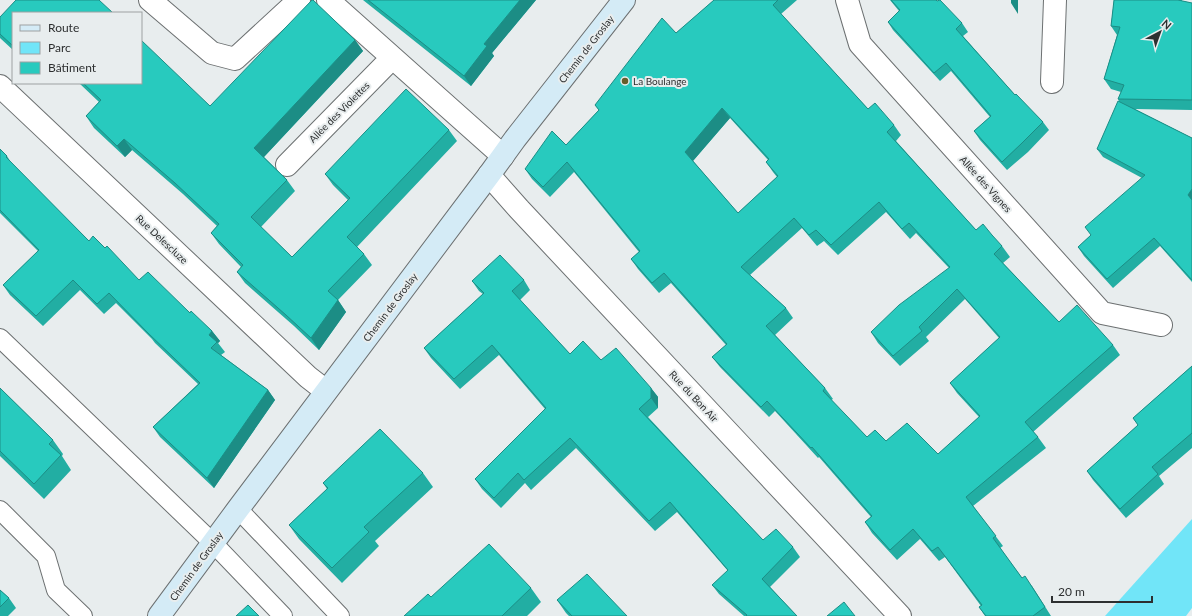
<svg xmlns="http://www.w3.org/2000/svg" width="1192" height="616" viewBox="0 0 1192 616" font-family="Lato,sans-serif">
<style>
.green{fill:#71e5f8}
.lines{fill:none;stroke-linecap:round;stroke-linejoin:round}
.lane-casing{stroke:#6c7071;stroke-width:20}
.street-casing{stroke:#6c7071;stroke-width:24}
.secondary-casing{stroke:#6c7071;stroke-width:24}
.lane{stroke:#fff;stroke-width:18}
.street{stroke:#fff;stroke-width:22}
.secondary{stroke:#d4ebf6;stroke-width:22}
.wall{fill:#22aea3;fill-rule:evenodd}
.shaded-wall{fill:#1c8d85}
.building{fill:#28cabe;stroke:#1c8d85;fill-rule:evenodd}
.poi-dot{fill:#665d29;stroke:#e8edee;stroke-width:1.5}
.labels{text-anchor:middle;stroke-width:4;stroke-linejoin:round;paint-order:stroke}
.street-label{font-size:10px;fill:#2d2f30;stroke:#e8edee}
.poi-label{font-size:10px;fill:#2d2f30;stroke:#e8edee;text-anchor:start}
</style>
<rect width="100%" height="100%" fill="#e8edee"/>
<path class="green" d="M1192,519V608L1186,616H1105Z"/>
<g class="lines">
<g class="lane-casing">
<path id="lane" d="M0,338L213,543L283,616
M238,509L340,616
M0,510L46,556L56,590L83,616"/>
</g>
<g class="street-casing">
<path id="street" d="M150,0L212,53L235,59L299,0
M328,0L503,156
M847,0L860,44L1102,313L1161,325
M1052,82L1055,0
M0,86L308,377L326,391
M287,165L392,58
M489,175L519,209L900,616"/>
</g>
<g class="secondary-casing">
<path id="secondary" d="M159,616L238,509L489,175L515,139L624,0"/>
</g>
<use href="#lane" class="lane"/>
<use href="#street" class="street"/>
<use href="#secondary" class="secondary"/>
</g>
<path class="wall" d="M363,0H536L492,53L494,56L471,86Z
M714,0H797L781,14L868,109L894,125L901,135L896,141L976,230L1002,246L1010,257L1003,263L1059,322L1113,345L1120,355L1033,432L1038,437L1046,448L973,506L1003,546L1000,548L1022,578L1032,586L1051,616H985L979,607L981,606L945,557L939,561L920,539L897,560L872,533L865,522L871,517L819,457L818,458L775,411L769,417L720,367L712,357L726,345L671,283L659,293L638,269L631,259L639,252L574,172L550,197L532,179L525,169L566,145L599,110L595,105ZM730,118L768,160L766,162L773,172L777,177L738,213L693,161ZM886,212L910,239L916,233L949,268L871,332L878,343L900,366L929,341L926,337L965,299L999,338L950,383L957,393L979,417L938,454L867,437L831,400L833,399L825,388L775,335L793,318L786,308L750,275L802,228L817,246L824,241L838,255Z
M890,0H936L962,23L968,32L963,36L1015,95L1043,122L1049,130L1028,152L1007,170L980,140L974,131L990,117L951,71L940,81L893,30L888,22L899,11Z
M1114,0H1182V1L1192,3V110L1135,109L1192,138V282L1160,246L1113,288L1084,256L1078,247L1091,235L1142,178L1103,157L1097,149L1119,101L1118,99L1121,92L1111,89L1104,79L1117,35L1111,26Z
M13,13V50L0,38V17Z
M355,40L363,51L264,157L287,180L295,191L261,227L292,257L348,200L333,185L325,174L449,130L457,141L357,247L364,254L372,265L338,300L346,312L319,350L294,326L245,283L237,272L241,267L219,244L211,233L217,226L183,194L132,150L125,157L94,128L86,116L99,102L79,83H141L210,106Z
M0,149L7,156L12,164L89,241L139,280L190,313L212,331L220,341L218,343L225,352L221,355L268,390L275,400L214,488L160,437L153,427L198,384L155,343L152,339L116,303L104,314L80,290L43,326L10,295L3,285L38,251L0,213Z
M524,280L530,290L520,300L570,354L601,360L651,388L658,397V408L648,417L763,540L793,547L800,557L770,587L797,616H744L719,594L712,585L728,571L677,512L655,531L576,448L531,490L525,483L501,508L482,489L475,479L545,409L499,355L460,389L431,358L424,348L483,294L479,291L472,281Z
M1192,366V448L1159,476L1164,484L1126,518L1093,480L1087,471L1138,425L1133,418Z
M0,388L53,440L63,454L62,456L71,470L44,499L0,456Z
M423,473L433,487L375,541L379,546L342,583L299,539L289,525L327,489L323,483Z
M531,588L541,602L527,616H404L431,597Z
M0,590L9,598L16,608L8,616H0Z
M557,600L627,616H569L566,613Z"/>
<path class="shaded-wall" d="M520,0H536L492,53L494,56L471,86L464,76L484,44Z
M1011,0H1018V14L1011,3Z
M355,40L363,51L262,159L254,148Z
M722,108L730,118L692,162L685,152Z
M124,139L132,150L125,157L117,146Z
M1192,189V201L1188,195Z
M338,300L346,312L319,350L311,338Z
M212,331L220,341L218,343L209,335Z
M651,388L658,397V408L651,398Z
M268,390L275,400L214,488L207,478Z"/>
<path class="building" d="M16,0H99L113,13H13V46L0,34V17Z
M312,0H313L355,40L254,148L287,180L251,217L292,257L350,198L325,174L406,89L449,130L347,237L364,254L328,291L338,300L311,338L286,315L237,272L243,265L211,233L219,224L175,183L124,139L117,146L86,116L101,100L83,83H141V40L210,106Z
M368,0H520L484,44L487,46L464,76Z
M714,0H778L773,5L868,109L875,103L894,125L887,132L976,230L983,224L992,235L1002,246L994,254L1059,322L1077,305L1113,345L1025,422L1038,437L966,497L996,536L993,538L1022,578L1025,576L1045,607L1033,616H986L979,607L982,605L938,547L932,551L913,529L890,550L865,522L872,516L812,447L811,448L767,401L761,407L712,357L727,344L664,273L652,283L631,259L640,251L567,162L543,187L525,169L552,131L566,145L599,110L595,105L662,18L676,33ZM722,108L769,159L766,162L778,176L738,213L685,152ZM879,202L902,229L909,223L950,267L899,305L871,332L893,356L922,331L919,327L957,289L1000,337L950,383L980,416L938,454L907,423L886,441L875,430L867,437L823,391L825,388L766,326L786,308L741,267L794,218L809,235L816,230L831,245Z
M891,0H936L937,1L940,0L962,23L956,29L1015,95L1016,94L1043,122L1022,143L1002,162L974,131L991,116L946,63L934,73L888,22L900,10Z
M1114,0H1178L1192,3V100L1118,99L1124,85L1104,79L1120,27L1111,26Z
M1118,101L1192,138V189L1188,195L1192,200V280L1154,238L1107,279L1078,247L1091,235L1085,227L1145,175L1097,149Z
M0,149L7,156L6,157L89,241L93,236L105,248L107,246L139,280L148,272L190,313L191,311L212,331L209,335L217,342L211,348L268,390L207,478L153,427L200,383L148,333L109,293L97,304L73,280L36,316L3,285L39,250L0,210Z
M500,255L524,280L512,291L570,354L583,341L601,360L616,348L651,388V398L639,409L763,540L776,529L793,547L762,579L797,616H746L747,615L712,585L728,570L670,502L649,521L570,438L524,480L518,473L494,498L475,479L546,408L492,345L454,379L424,348L484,293L472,281Z
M1192,366V433L1152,467L1158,474L1120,509L1087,471L1138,425L1133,418Z
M0,388L53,440L49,444L61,455L34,484L0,451Z
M380,429L423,473L364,527L369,532L332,568L289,525L328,488L323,483Z
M489,544L531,588L502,616H404L428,594L431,597Z
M587,574L627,616H572L557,600Z
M0,590L9,598L0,607Z
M844,602L855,616H827Z
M248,605L259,616H236Z"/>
<circle class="poi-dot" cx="625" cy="81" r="4"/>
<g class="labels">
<g class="street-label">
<text transform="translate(586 49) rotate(-52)" y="4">Chemin de Groslay</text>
<text transform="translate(339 112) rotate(-45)" y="4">Allée des Violettes</text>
<text transform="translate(986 184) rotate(48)" y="4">Allée des Vignes</text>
<text transform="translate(162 239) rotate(43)" y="4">Rue Delescluze</text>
<text transform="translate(390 307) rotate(-53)" y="4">Chemin de Groslay</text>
<text transform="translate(694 396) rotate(47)" y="4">Rue du Bon Air</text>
<text transform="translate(196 566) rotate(-54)" y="4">Chemin de Groslay</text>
</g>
<g class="poi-label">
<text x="633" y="85">La Boulange</text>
</g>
</g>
<rect x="12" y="12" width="130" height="72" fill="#e8edee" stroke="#9da1a2"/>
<rect x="20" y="25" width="20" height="6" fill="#d4ebf6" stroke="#9da1a2"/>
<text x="48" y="32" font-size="12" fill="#2d2f30">Route</text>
<rect x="20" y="42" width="20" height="12" fill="#71e5f8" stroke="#9da1a2"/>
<text x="48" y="52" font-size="12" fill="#2d2f30">Parc</text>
<rect x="20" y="62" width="20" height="12" fill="#28cabe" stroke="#9da1a2"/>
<text x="48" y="72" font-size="12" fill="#2d2f30">Bâtiment</text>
<g transform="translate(1160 32) rotate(41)" stroke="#e8edee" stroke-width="3" paint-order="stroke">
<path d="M0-3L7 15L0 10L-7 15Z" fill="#2d2f30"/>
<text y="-6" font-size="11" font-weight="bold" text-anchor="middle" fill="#2d2f30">N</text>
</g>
<path d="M1052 596v6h100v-6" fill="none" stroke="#2d2f30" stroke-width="2"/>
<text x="1058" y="596" font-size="12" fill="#2d2f30" stroke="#e8edee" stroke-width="3" paint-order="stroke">20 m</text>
</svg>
